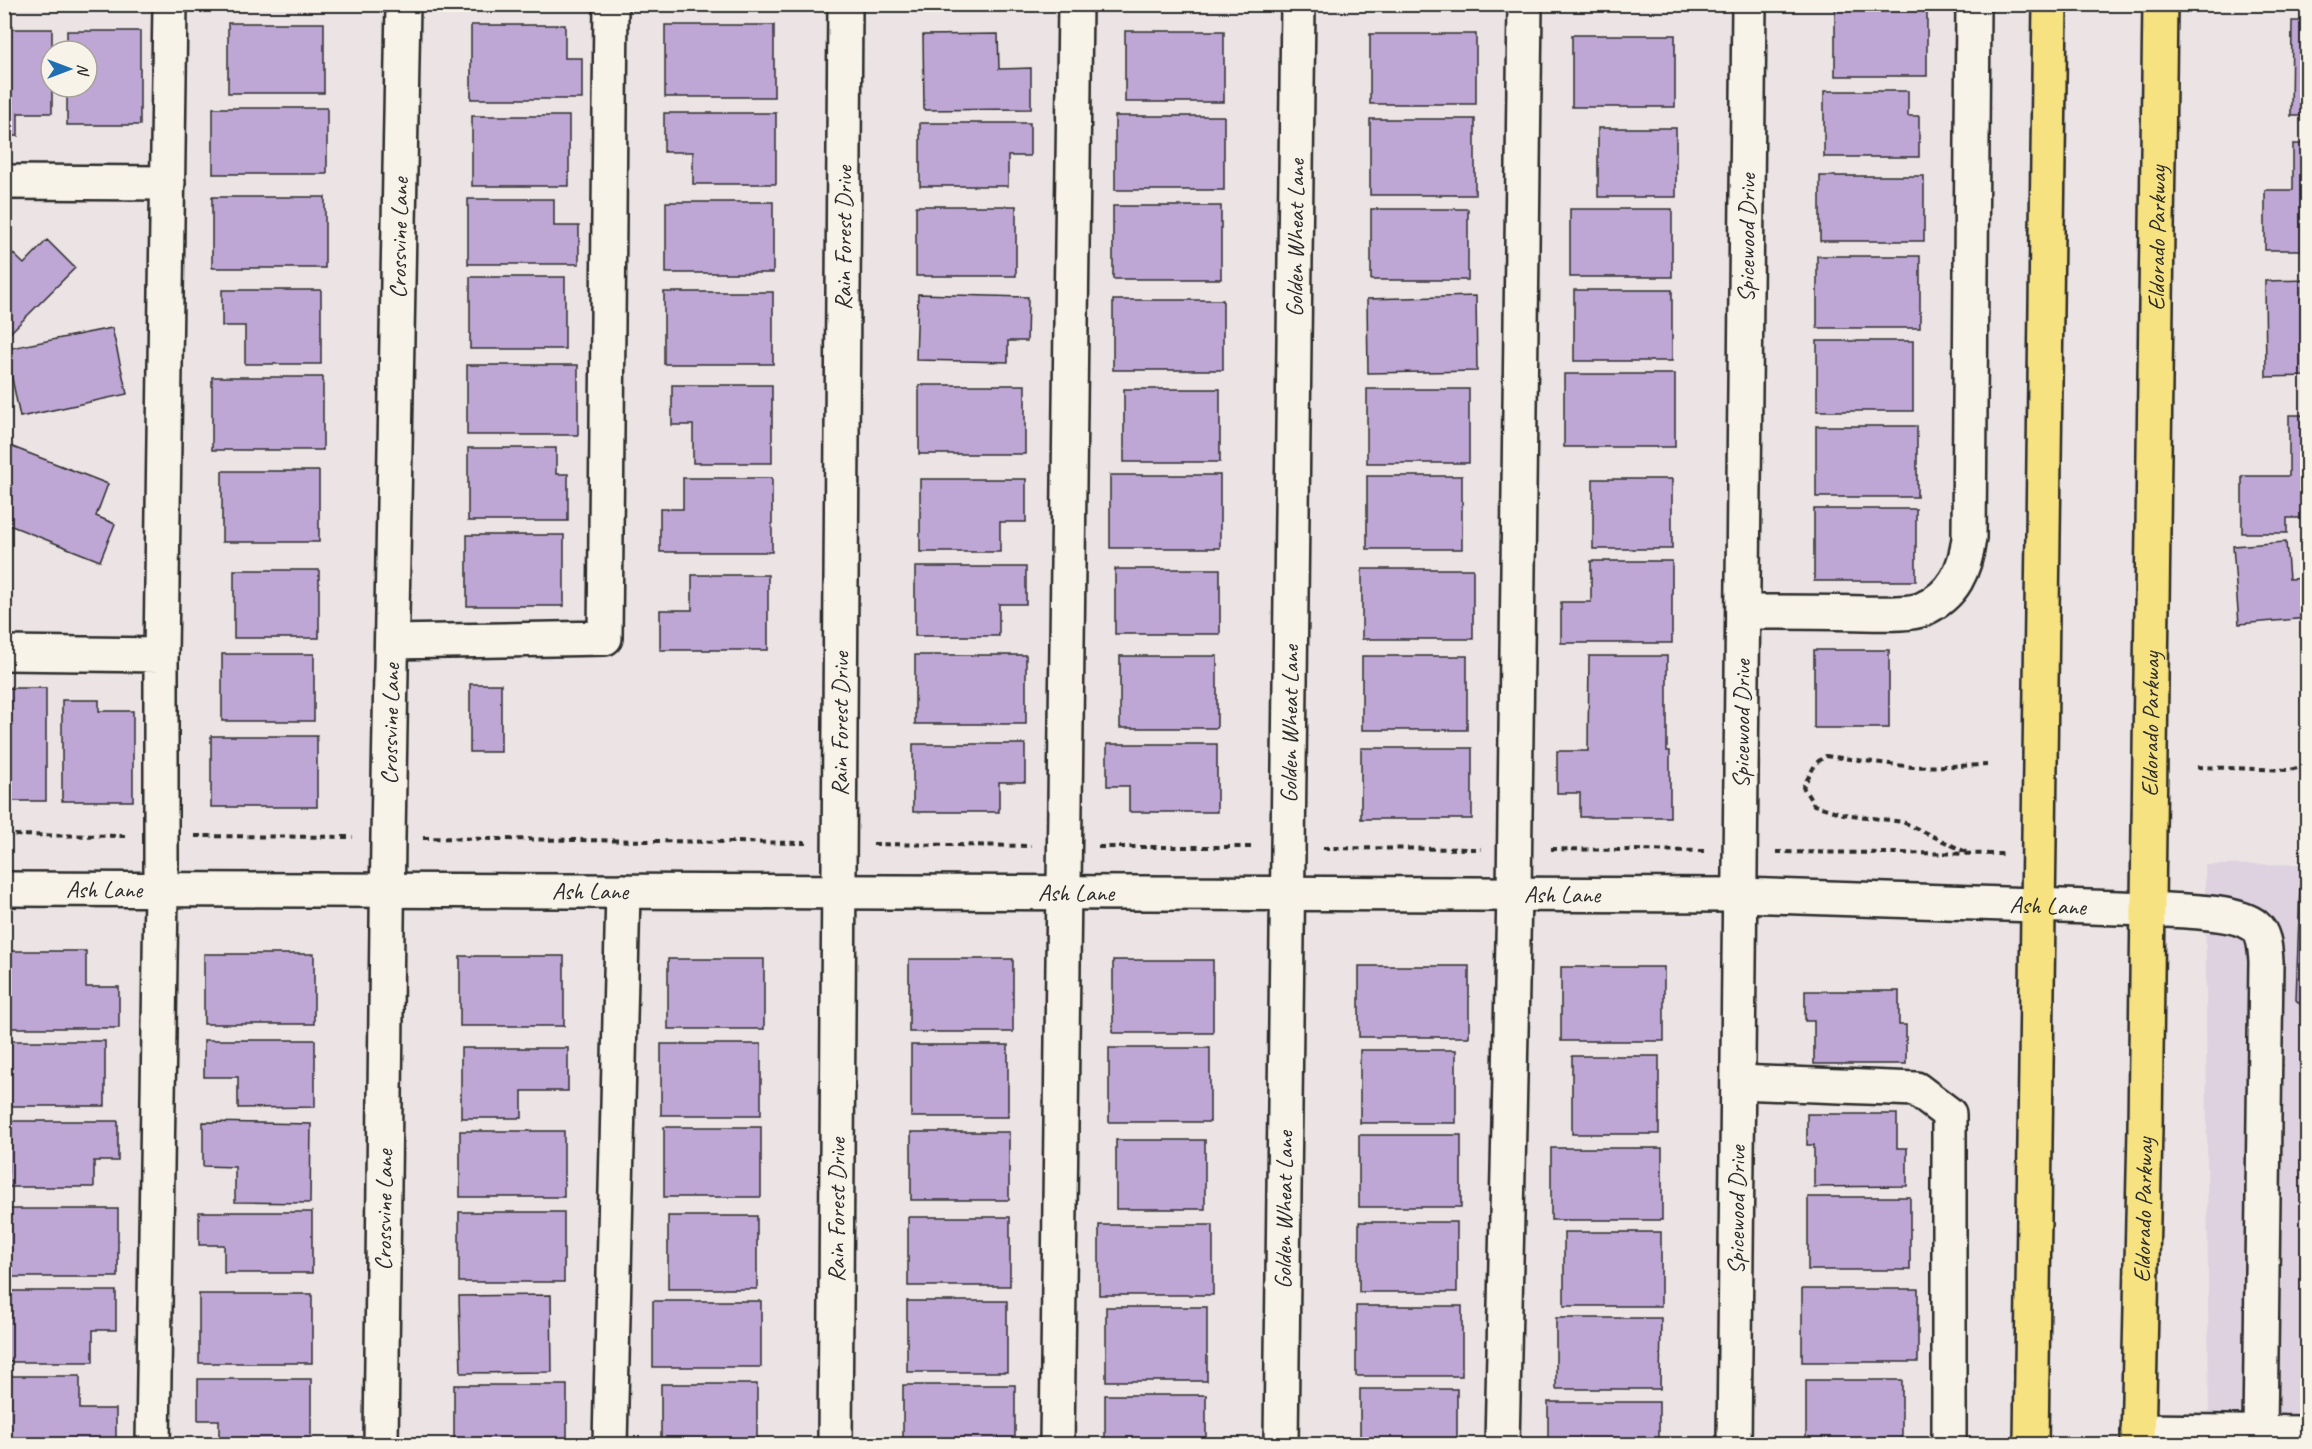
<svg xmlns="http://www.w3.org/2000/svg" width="2312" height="1449" viewBox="0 0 2312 1449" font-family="Caveat,sans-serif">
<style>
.built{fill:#ded2e0}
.building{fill:#bfa7d5;stroke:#2b2b2b;stroke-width:1.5}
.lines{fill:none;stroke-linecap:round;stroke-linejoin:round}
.minor-casing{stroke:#2b2b2b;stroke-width:38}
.major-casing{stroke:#2b2b2b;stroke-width:38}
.path{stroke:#2b2b2b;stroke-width:4;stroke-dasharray:6 4.5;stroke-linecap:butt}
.minor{stroke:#f7f3e8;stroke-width:33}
.major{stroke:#f7e281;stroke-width:33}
.labels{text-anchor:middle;stroke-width:5;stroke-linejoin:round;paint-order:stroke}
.street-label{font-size:24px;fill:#2b2b2b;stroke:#f7f3e8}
</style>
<rect width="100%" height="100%" fill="#ece4e4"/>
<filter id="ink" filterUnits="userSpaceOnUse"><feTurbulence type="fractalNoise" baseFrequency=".0167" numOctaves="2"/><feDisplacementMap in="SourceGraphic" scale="12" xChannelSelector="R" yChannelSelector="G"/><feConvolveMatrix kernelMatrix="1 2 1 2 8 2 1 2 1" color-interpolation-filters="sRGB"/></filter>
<g filter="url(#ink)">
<path class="built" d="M2307,864V1444H2209L2205,865Z"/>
<path class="building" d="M1835,4H1927V76H1835Z
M2292,21H2308V116H2291Z
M228,23H324V93H228Z
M471,25H565V58H582V99H471Z
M665,25H774V97H665Z
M4,29H52V113H18V136H4Z
M67,31H140V125H67V87H87V51H67Z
M1125,31H1224V102H1125Z
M998,34L999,69L1031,68V109L924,110L923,35Z
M1370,34H1476V104H1370Z
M1572,35H1675V107H1572Z
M1824,91H1908V116H1919V157H1824Z
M213,108H327V174H213Z
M664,113H776V184H693V152H664Z
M472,116H569V186H472Z
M1115,116H1224V190H1115Z
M1370,119H1475V195H1370Z
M920,123H1030V156H1008V186H920Z
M1598,128H1676V197H1598Z
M2293,144H2308V250H2265V190H2293Z
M1820,176H1924V241H1820Z
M212,197H325V268H212Z
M468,199H554V226H579V264H468Z
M666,202H773V273H666Z
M916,206H1016V276H916Z
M1113,206H1221V279H1113Z
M1371,209H1468V280H1371Z
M1570,209H1672V277H1570Z
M47,240L75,268L4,339V245L24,264Z
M1817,256H1920V328H1817Z
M470,277H565V349H470Z
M2308,280V376L2266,377L2265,281Z
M222,290H321V364H245V326H222Z
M1574,290H1672V361H1574Z
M664,292H773V364H664Z
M918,294L1028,297L1027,341H1008V362L916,360Z
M1476,296L1477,371L1368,373L1367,299Z
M1113,300H1223V370H1113Z
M112,328L127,394L20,417L6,349Z
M1817,341H1913V411H1817Z
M467,365H578V435H467Z
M1564,374H1675V447H1564Z
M212,377H323V450H212Z
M672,385H772V463H693V425H672Z
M919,385H1025V454H919Z
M1124,389H1220V462H1124Z
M1367,389H1469V463H1367Z
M2289,415H2308V518H2287V533H2242V476H2289Z
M1816,426H1917V497H1816Z
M10,446L108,484L96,516L115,524L100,561L4,523V459Z
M468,448H556V474H568V521H468Z
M222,471H319V542H222Z
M1110,475H1220V548H1110Z
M1367,476H1462V549H1367Z
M683,478H772V552H660V509H683Z
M920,479H1026V522H1000V552H920Z
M1593,479H1672V549H1593Z
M1814,509H1916V581H1814Z
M467,535H564V606H467Z
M2286,542L2289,579L2308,578V618L2239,624L2233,546Z
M1591,561H1672V643H1561V602H1591Z
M915,567H1026V604H999V636H915Z
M1115,569H1220V634H1115Z
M1362,569H1473V639H1362Z
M234,570H319V638H234Z
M692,575H768V650H660V610H692Z
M1814,650H1889V728H1814Z
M222,654H314V721H222Z
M915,655H1026V724H915Z
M1120,656H1217V728H1120Z
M1362,656H1467V730H1362Z
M1589,656H1667V751H1670V817H1580V793H1557V751H1588Z
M470,684H501V752H470Z
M4,688H46V801H4Z
M62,700H99V711H133V801H62Z
M211,736H317V807H211Z
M913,744H1025V782H999V812H913Z
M1107,744H1217V812H1129V786H1107Z
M1361,748H1472V819H1361Z
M2300,886L2308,887V1012L2296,1000Z
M8,951H86V987H119V1028H8Z
M204,954H314V1024H204Z
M460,956H564V1026H460Z
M668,959H764V1029H668Z
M909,959H1013V1032H909Z
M1113,960H1213V1033H1113Z
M1359,966H1469V1037H1359Z
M1561,967H1664V1041H1561Z
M1805,991H1899V1025H1906V1064H1814V1021H1805Z
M204,1040H315V1107L238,1108V1077H204Z
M9,1041H105V1106H9Z
M661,1044H761V1115H661Z
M911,1045H1008V1117H911Z
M461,1048H568V1091H522V1118H461Z
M1109,1048H1210V1122H1109Z
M1360,1050H1456V1123H1360Z
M1572,1056H1659V1134H1572Z
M1807,1114H1897V1148H1907V1186L1814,1187V1145H1807Z
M8,1121H118V1161H94V1187H8Z
M203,1122L311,1124L310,1203L235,1202V1167L203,1166Z
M664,1127H761V1197H664Z
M460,1131H564V1197H460Z
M911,1132H1009V1200H911Z
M1359,1135H1461V1207H1359Z
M1116,1140H1205V1209H1116Z
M1551,1148H1662V1220H1551Z
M1808,1197H1910V1270H1808Z
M7,1209H118V1277H7Z
M199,1212H312V1273H224V1245H199Z
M459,1212H564V1282H459Z
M668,1216H757V1289H668Z
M908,1217H1010V1286H908Z
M1359,1222H1457V1292H1359Z
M1099,1225H1213V1295H1099Z
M1564,1232H1661V1306H1564Z
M1802,1289H1918V1362H1802Z
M5,1291H116V1330H93V1362H5Z
M199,1294H312V1363H199Z
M551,1295L552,1372L461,1373L459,1296Z
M653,1301H761V1367H653Z
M907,1301H1007V1372H907Z
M1356,1306H1462V1376H1356Z
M1106,1307H1207V1381H1106Z
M1556,1318H1661L1660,1389H1556Z
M5,1376H80V1409H116V1444H5Z
M198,1379H311V1444H219V1420H198Z
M1806,1380H1902V1444H1806Z
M661,1384H757V1444H661Z
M454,1385H567V1444H454Z
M903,1385H1015V1444H903Z
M1360,1389H1457V1444H1360Z
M1105,1395H1206V1444H1105Z
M1548,1402H1659V1444H1548Z"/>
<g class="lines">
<g class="minor-casing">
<g id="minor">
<path d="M4,182L168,183"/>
<path d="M1743,612C1783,612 1823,612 1864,613C1880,613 1909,615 1923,609C1954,595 1965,570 1969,538L1973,4"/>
<path d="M392,642L605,638L611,4"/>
<path d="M4,653L161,655V890L153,1444"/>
<path d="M161,655L170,4"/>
<path id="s1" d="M4,889L1740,895L2148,909C2174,911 2236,910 2255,926C2265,934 2265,950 2266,961L2260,1432"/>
<path d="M1738,1082L1916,1089L1949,1114V1444"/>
<path d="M2138,1431L2308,1433"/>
<path id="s2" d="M381,1444L388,837L403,4"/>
<path d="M610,1444L623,891"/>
<path id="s3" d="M835,1444L845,4"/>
<path d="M1057,1444L1075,4"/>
<path id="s4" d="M1281,1444L1298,4"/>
<path d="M1502,1444L1514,894L1525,4"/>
<path id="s5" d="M1734,1444L1749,4"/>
</g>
</g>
<g class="major-casing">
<g id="major">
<path d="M2031,1444L2050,4"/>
<path id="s6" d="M2138,1444L2145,1128L2160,4"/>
</g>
</g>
<path class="path" d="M2197,767L2290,770L2304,766L2308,762
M4,835L125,836
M195,836L353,837
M423,838L806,843
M873,844L1031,846
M1098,847H1253
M1323,848L1481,849
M1551,849L1706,851
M1776,852L2003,854
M1966,852L1903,822L1844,814L1814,805L1803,787L1816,763L1826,756L1913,767L1987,765"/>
<use href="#minor" class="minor"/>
<use href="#major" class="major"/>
</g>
</g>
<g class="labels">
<g class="street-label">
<text dy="8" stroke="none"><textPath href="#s2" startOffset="1206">Crossvine Lane</textPath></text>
<text dy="8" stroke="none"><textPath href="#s3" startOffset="1206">Rain Forest Drive</textPath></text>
<text dy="8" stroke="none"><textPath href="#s4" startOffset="1206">Golden Wheat Lane</textPath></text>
<text dy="8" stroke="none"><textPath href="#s5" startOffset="1206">Spicewood Drive</textPath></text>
<text dy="8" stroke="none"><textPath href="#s6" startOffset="1206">Eldorado Parkway</textPath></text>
<text dy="8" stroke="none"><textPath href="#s2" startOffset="720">Crossvine Lane</textPath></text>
<text dy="8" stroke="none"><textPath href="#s3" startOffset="720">Rain Forest Drive</textPath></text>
<text dy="8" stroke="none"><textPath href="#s4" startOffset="720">Golden Wheat Lane</textPath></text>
<text dy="8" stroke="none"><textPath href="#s5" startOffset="720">Spicewood Drive</textPath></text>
<text dy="8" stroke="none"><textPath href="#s6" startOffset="720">Eldorado Parkway</textPath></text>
<text dy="8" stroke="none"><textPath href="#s1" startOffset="100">Ash Lane</textPath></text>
<text dy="8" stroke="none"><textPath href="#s1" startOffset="586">Ash Lane</textPath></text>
<text dy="8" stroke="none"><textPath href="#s1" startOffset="1072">Ash Lane</textPath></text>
<text dy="8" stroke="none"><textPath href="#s1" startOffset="1558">Ash Lane</textPath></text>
<text dy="8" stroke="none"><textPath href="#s1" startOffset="2044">Ash Lane</textPath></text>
<text dy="8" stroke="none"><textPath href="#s2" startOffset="234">Crossvine Lane</textPath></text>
<text dy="8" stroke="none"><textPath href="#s3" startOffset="234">Rain Forest Drive</textPath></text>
<text dy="8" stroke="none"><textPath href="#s4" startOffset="234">Golden Wheat Lane</textPath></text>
<text dy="8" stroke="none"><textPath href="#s5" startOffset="234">Spicewood Drive</textPath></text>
<text dy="8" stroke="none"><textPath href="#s6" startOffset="234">Eldorado Parkway</textPath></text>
</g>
</g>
<rect width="2312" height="1449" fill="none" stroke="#f7f3e8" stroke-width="24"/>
<rect x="12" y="12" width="2288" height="1425" fill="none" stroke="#2b2b2b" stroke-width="2" filter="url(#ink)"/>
<g transform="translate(69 69) rotate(90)"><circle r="28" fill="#f7f3e8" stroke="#a5a39c" stroke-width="1.5"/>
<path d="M0-4.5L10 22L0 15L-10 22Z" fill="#1f6fb2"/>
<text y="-9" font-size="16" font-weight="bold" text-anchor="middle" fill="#2b2b2b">N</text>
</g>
</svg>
